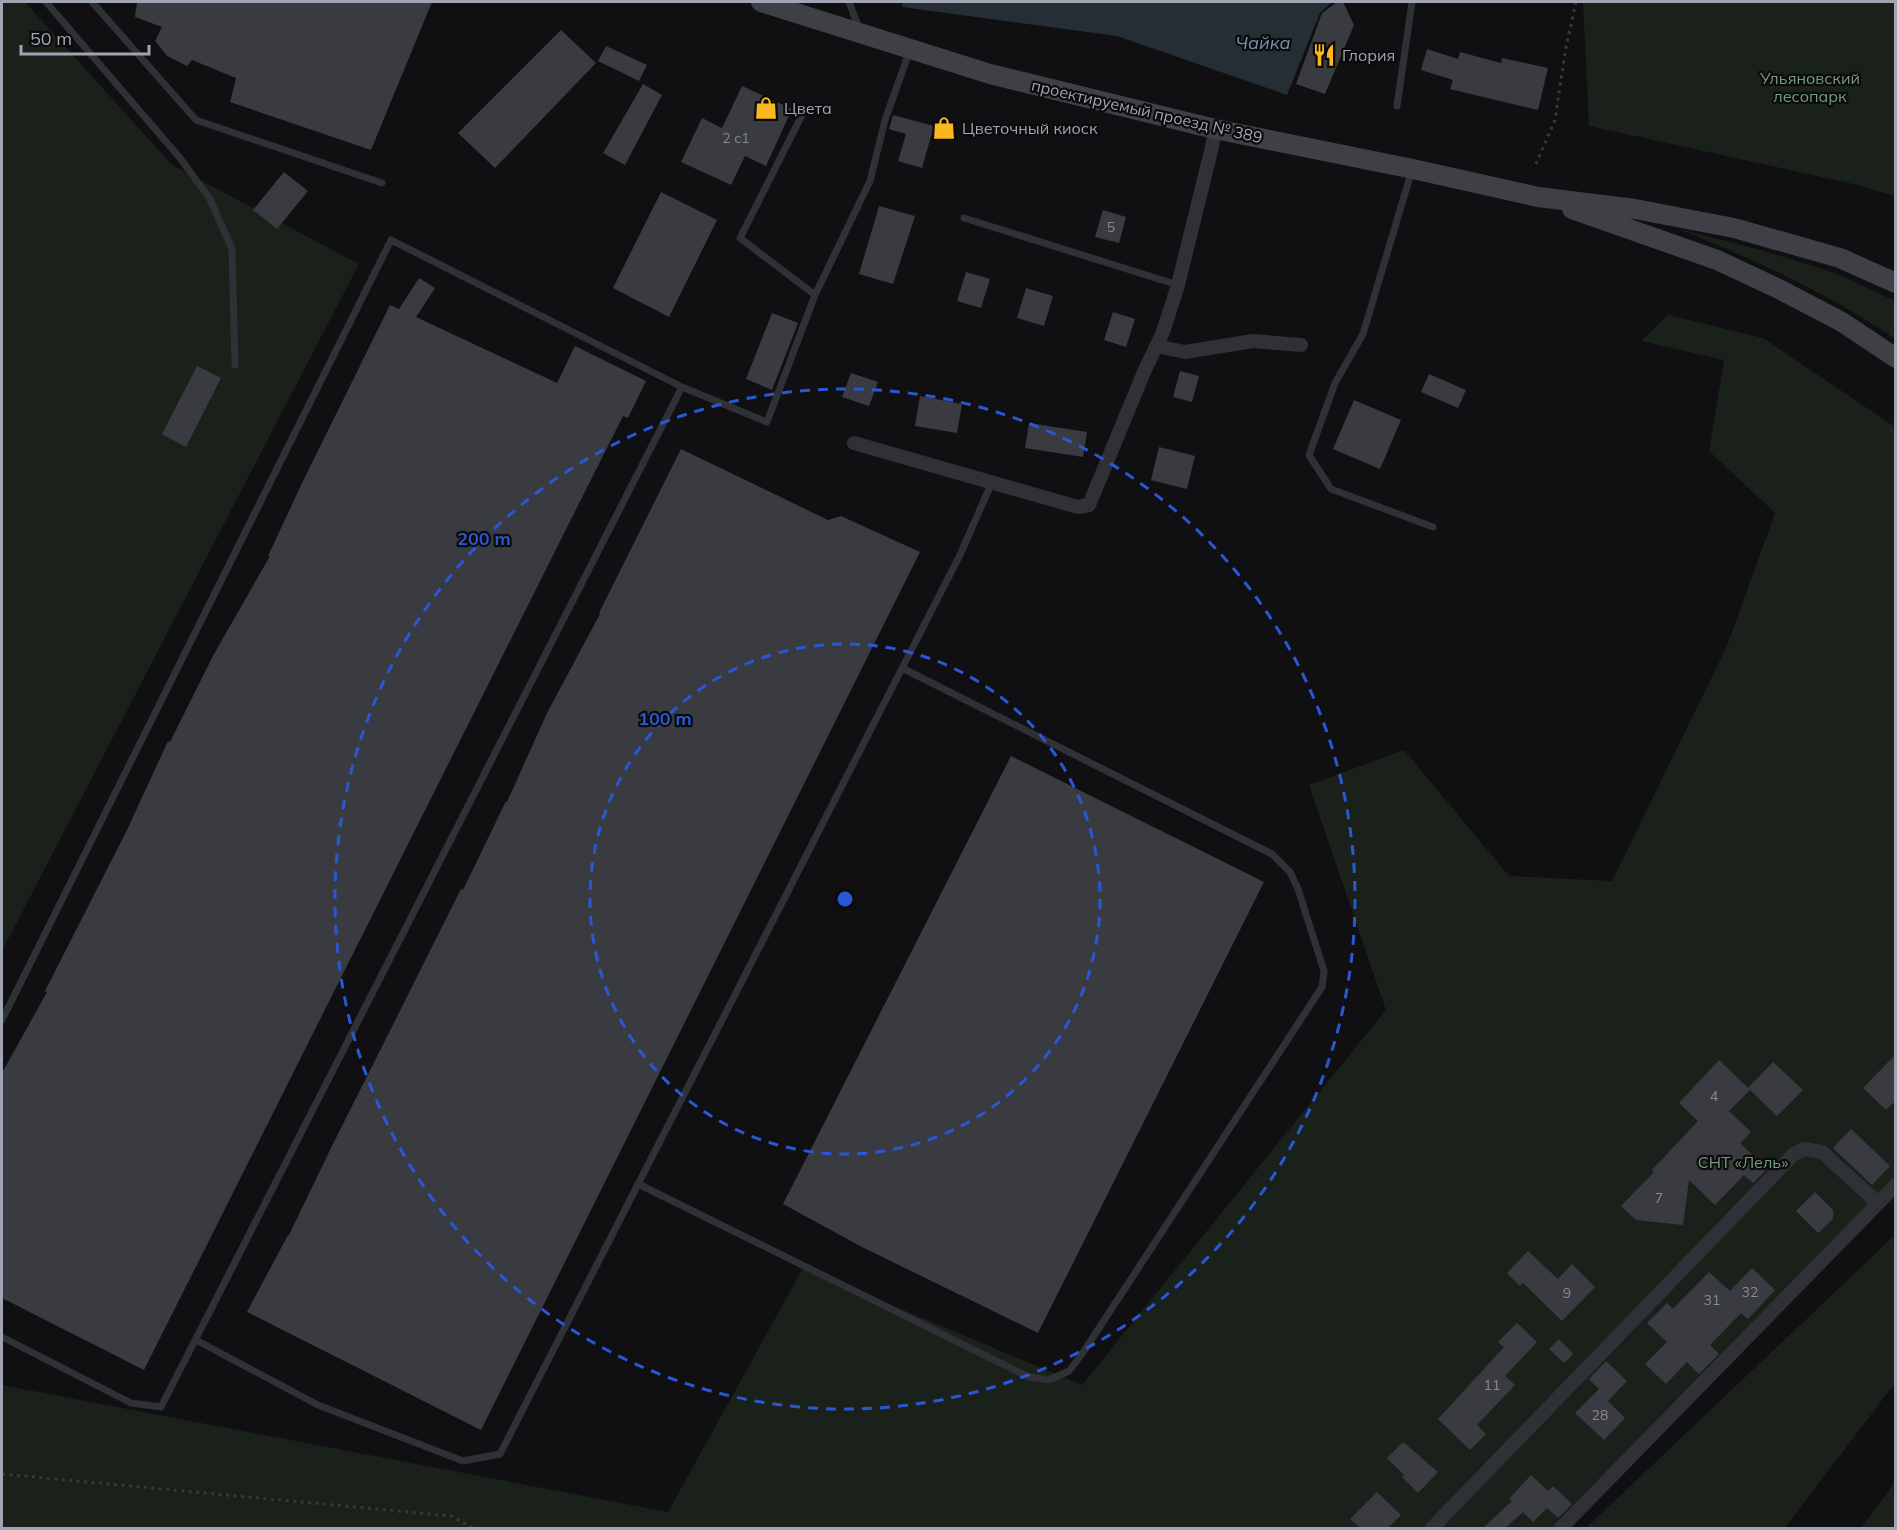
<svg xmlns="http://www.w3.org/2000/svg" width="1897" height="1530" viewBox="0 0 1897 1530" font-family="Mulish,sans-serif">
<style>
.green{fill:#1a211b}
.water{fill:#262e35}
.building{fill:#3a3b41}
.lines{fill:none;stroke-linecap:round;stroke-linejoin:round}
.path{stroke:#36383d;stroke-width:3;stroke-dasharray:3 4.5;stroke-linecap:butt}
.lane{stroke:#303136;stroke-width:7}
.street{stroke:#303136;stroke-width:14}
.secondary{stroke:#3e4046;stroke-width:20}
.ring{fill:none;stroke:#2a57d4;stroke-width:3;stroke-dasharray:10 8}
.labels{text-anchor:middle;stroke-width:4.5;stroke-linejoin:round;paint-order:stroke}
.number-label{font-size:14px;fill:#868a96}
.poi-label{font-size:16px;fill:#a0a5b3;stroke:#0b0b0c;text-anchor:start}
.park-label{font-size:16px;fill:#759f79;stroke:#0b0b0c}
.street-label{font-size:16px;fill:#a0a5b3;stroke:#0b0b0c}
.water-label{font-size:18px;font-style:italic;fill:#7492b1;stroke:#0b0b0c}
.centre{fill:#2a57d4;stroke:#0b0b0c;stroke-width:3}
.ring-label{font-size:18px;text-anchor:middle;font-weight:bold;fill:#2a57d4;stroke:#0b0b0c;stroke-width:4.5;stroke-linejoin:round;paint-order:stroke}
</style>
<rect width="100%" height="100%" fill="#100f11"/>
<path class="green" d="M2,2H25L172,165L359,264L2,951Z
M1583,2H1895V196L1849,183L1589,126Z
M1679,229L1761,250L1835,273L1895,301V339C1828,293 1755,260 1679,229Z
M1668,315L1763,338L1895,427V1180L1554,1528H2V1385L668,1512L803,1268L1082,1385L1386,1010L1309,785L1404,750L1509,876L1612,881L1727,646L1775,513L1709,451L1724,360L1641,341Z
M1895,1235V1383L1785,1528H1586Z
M1895,1482V1528H1861Z"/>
<path class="water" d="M903,2H1332L1320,13L1287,95L1117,36L902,7Z"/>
<path class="building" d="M137,2H432L371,150L230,102L236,78L192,60L187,66L167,56L155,41L162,27L135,17Z
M1337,2H1343L1354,25L1325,94L1296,84L1322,13Z
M561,30L596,63L495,168L458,133Z
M606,46L647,65L639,81L598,61Z
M1427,49L1458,59L1460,52L1501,63L1502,58L1548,68L1538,110L1450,89L1453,80L1421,70Z
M643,84L662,95L625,165L603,153Z
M742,86L792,109L766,166L745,156L731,185L681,162L702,118L722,128Z
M893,115L934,126L922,168L898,161L906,134L889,129Z
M284,172L308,191L277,229L253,210Z
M661,192L717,220L669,317L613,288Z
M879,206L915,216L893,284L859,274Z
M1103,210L1126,217L1119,243L1095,237Z
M966,272L990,279L981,308L957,301Z
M419,278L435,288L416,317L557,383L575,346L646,381L628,418L623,416L144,1370L2,1298V1073L47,992L45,991L127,830L168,741L170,742L214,654L270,556H268L303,481L390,305L399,309Z
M1026,288L1053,296L1044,326L1017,318Z
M1113,312L1135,319L1126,347L1104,340Z
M772,313L798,323L772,390L746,379Z
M197,366L221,378L186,447L162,434Z
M1180,371L1199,376L1192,402L1173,397Z
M851,373L878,382L869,406L842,397Z
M1429,374L1466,390L1458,408L1421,392Z
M920,396L962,404L957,433L915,426Z
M1354,400L1401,420L1380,469L1333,449Z
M1029,423L1087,432L1083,457L1025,448Z
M1159,447L1195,456L1187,489L1151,480Z
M681,449L828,520L841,516L920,552L481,1430L247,1312L288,1235H289L330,1150L461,889L463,890L506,801L507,802L547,713L600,614L599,613Z
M1011,756L1264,882L1038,1333L862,1247L783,1204Z
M1896,1054V1100L1886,1110L1863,1088Z
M1719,1060L1748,1088L1773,1062L1803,1090L1777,1116L1750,1090L1729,1111L1751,1132L1740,1143L1767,1169L1753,1183L1744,1175L1715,1205L1689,1180L1683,1225L1636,1220L1621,1206L1654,1172L1652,1170L1698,1121L1679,1103Z
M1851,1129L1890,1166L1872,1185L1833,1148Z
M1815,1192L1833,1210V1219L1818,1233L1796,1211Z
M1528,1251L1558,1279L1572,1264L1595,1287L1562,1321L1523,1283L1520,1286L1507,1273Z
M1752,1268L1775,1290L1748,1319L1741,1313L1710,1345L1719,1354L1699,1374L1687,1362L1666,1384L1645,1364L1667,1342L1647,1323L1667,1303L1673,1309L1709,1272L1730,1291Z
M1517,1323L1537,1342L1505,1376L1515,1385L1477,1425L1486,1434L1470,1450L1438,1419L1504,1347L1498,1342Z
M1559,1339L1573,1354L1564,1363L1549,1349Z
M1606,1361L1627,1381L1608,1401L1625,1418L1604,1440L1575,1413L1599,1389L1589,1379Z
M1403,1442L1438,1472L1418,1493L1402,1477L1404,1475L1387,1458Z
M1531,1475L1548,1491L1553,1486L1572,1504L1558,1518L1547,1508L1533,1522L1523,1512L1505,1528H1483L1512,1501L1509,1499Z
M1377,1492L1401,1515L1388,1528H1360L1350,1519Z"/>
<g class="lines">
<path class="path" d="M1536,164L1555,120L1566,47L1576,2
M2,1474L451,1516L473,1528"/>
<path class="lane" d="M46,2L180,158L210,199L232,249L235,365
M92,2L196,120L382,183
M849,2L860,31
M1397,106L1412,2
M805,109L740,238L815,295
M1412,170L1363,334L1335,383L1309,455L1331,489L1433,527
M964,218L1178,285
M2,1020L391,240L682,387L767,422L815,295L870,181L885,120L910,50
M638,1184L1029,1377L1049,1380L1069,1371L1084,1351L1322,987L1324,971L1298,889L1290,872L1272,854L902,668
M2,1337L131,1403L161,1407L682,387
M196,1340L318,1405L463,1461L500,1454L960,555L992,482"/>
<path class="street" d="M1156,346L1185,352L1253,341L1301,345
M854,443L1078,507L1089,505L1144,372L1163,332L1178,285L1212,147L1215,129
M1432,1528L1794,1154L1804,1149L1822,1152L1878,1203
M1561,1528L1896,1185"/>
<path class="secondary" d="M761,2L990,74L1215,129L1413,169L1538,197L1635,209L1734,228L1840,258L1896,283
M1572,209L1717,260L1781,290L1842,322L1896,358"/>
</g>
<g class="ring">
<circle cx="845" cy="899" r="255"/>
<circle cx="845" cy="899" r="510"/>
</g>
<defs>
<g id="restaurant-bare" transform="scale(1.8)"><path d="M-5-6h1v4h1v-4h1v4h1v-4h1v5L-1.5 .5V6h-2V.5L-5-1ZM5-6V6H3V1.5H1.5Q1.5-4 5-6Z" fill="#fbb81e" stroke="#0b0b0c" stroke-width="2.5" paint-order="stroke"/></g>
<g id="shop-bare" transform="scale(1.8)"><path d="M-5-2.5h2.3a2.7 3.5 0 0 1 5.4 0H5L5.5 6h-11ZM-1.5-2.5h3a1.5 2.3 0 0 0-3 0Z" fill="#fbb81e" stroke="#0b0b0c" stroke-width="2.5" paint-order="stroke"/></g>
</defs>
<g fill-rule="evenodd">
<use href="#restaurant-bare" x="1324" y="55"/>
<use href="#shop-bare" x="766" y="108"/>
<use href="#shop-bare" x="944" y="128"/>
</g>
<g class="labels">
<g class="number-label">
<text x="736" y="143">2 с1</text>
<text x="1111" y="232">5</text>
<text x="1714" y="1101">4</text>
<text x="1659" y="1203">7</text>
<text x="1750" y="1297">32</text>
<text x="1567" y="1298">9</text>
<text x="1712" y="1305">31</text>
<text x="1492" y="1390">11</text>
<text x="1600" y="1420">28</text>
</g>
<g class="poi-label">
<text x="1342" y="61">Глория</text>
<text x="784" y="114">Цвета</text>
<text x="962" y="134">Цветочный киоск</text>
</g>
<g class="park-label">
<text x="1810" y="84">Ульяновский<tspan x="1810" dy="18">лесопарк</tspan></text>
<text x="1743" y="1168">СНТ «Лель»</text>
</g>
<g class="street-label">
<text transform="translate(1147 111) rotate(13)" y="6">проектируемый проезд № 389</text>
</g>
<g class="water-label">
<text x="1263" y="49">Чайка</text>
</g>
</g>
<circle cx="845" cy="899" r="9" class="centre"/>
<g class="ring-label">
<text x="484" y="545">200 m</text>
<text x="665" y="725">100 m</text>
</g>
<rect width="1897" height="1530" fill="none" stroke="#a0a5b3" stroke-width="6"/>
<path d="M21 45v9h128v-9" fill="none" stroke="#a0a5b3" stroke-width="3"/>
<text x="30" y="45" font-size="18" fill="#a0a5b3" stroke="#0b0b0c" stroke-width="4.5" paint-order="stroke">50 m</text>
</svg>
